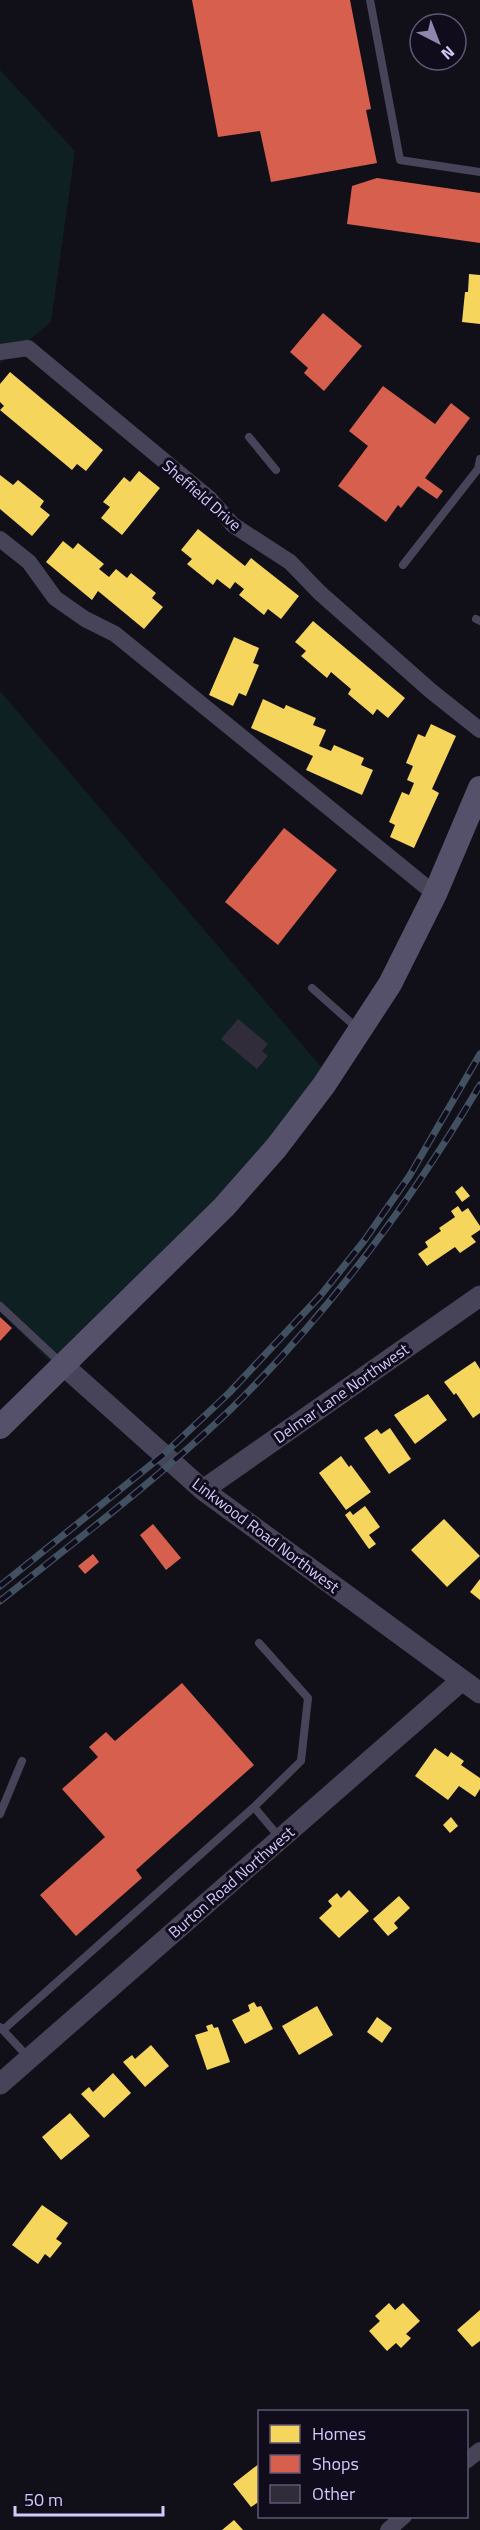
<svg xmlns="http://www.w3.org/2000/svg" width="480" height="2530" viewBox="0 0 480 2530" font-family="'Titillium Web',sans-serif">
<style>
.green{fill:#0f2023}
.homes{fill:#f6d55c}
.shops{fill:#d6604d}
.building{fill:#302c3a}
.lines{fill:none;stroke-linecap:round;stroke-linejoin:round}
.service{stroke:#474459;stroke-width:8}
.minor{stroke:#474459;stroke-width:16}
.tertiary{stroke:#474459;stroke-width:21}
.secondary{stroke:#55516b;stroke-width:24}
.rail-casing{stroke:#415161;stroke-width:7}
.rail{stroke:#100c1b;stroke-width:4.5;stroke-dasharray:14;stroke-linecap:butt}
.labels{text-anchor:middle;stroke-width:6;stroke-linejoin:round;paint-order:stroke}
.street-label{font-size:16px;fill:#d5c8fc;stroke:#100c1b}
</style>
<rect width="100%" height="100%" fill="#111018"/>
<path class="green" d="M0,70L75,151L51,322L0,364Z
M0,691L329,1076L170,1249L57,1368L0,1312Z"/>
<path class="homes" d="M469,274L480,275V324L462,322L465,292H468Z
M10,372L103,450L86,471L77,464L72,470L0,410L4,406L0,402V384Z
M139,471L160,488L122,535L101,518L110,507L103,502L124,477L130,482Z
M0,475L13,485L18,480L44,501L40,507L50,515L32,536L0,509Z
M198,529L245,566L251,558L299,596L281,619L268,609L264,615L239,595L244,589L235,582L230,589L217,579L213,585L187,564L192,559L181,550Z
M63,541L73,549L78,543L104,564L99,569L109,577L116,569L127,578L131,573L156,593L152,598L163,607L144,629L98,591L92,600L46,562Z
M313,621L405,698L388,718L377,709L373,715L348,694L351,689L331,672L327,678L301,656L306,651L295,642Z
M234,637L259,648L253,663L259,665L246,696L239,693L233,706L209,695Z
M263,699L284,709L286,705L316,718L313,725L326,730L319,746L331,751L334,745L364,758L361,765L373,770L362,795L306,770L313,756L251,728Z
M431,724L456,736L432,789L439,793L414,848L390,837L395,825L389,822L402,792L409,795L414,783L407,780L413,766L406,763L418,734L425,737Z
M462,1186L470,1196L462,1202L455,1192Z
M458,1206L462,1212L468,1208L480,1226V1230L471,1236L476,1242L460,1253L455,1247L427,1266L418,1254L428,1247L425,1242L441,1231L439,1228L455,1217L451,1211Z
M475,1361L480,1369V1413L473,1418L456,1393L454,1395L444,1382Z
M428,1394L447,1420L415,1444L394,1415Z
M390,1428L411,1459L389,1474L364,1438L377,1429L381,1434Z
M341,1456L349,1467L351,1465L371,1492L346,1510L319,1473Z
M365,1506L380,1527L369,1535L376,1544L369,1549L345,1515L350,1511L353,1515Z
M444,1519L480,1556L447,1587L411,1550Z
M480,1579V1600L470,1592Z
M435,1748L448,1757L451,1752L464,1761L461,1765L480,1778V1789L475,1797L459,1786L448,1800L415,1776Z
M451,1817L458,1826L450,1833L443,1825Z
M349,1890L369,1911L339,1938L319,1918L332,1906L328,1901L337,1893L341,1898Z
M399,1896L410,1908L394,1923L398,1928L388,1936L373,1919Z
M254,2002L257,2007L261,2006L273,2029L245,2044L232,2020L250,2011L248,2005Z
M317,2006L333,2035L299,2055L282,2026Z
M377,2017L392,2028L382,2043L367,2032Z
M212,2024L214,2028L218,2027L230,2062L207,2070L195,2035L208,2031L206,2026Z
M151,2045L169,2066L145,2087L123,2062L132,2055L135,2059Z
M113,2073L131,2093L104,2118L81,2094L89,2087L93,2092Z
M70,2113L90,2136L61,2160L42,2137Z
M42,2205L68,2223L56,2239L62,2243L50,2258L45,2254L38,2264L12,2245Z
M389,2303L395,2310L403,2303L420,2321L406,2334L411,2338L401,2348L396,2343L387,2351L369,2331L380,2321L375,2316Z
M480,2310V2341L472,2347L457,2330Z
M260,2463V2501L251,2507L233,2484Z
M234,2520L243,2530H222Z"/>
<path class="shops" d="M192,0H350L371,109L366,110L377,163L271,182L260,131L218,137Z
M377,178L480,193V243L347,224L352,186Z
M323,313L362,346L324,391L304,373L308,368L290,352Z
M383,386L435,424L451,403L470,418L425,478L443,491L437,499L418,486L401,508L398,505L386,522L338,486L368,446L349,431Z
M284,828L337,870L278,945L225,902Z
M0,1317L12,1328L0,1341Z
M153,1524L181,1558L166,1570L140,1535Z
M93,1554L99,1562L85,1574L78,1566Z
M182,1683L254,1765L136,1870L142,1878L76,1936L40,1895L105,1837L62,1789L98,1757L89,1747L106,1732L115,1741Z"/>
<path class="building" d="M238,1019L268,1044L262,1051L268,1056L257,1069L221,1039Z"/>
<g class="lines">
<path class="service" d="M370,0L400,160L480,172
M249,437L276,470
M403,565L478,469L480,459
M476,619L480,621
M312,988L357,1028
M0,1306L61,1363
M254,1807L301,1761L308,1698L259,1643
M0,1814L22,1761
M0,2027L29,2058
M3,2030L254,1807L280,1838"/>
<path class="minor" d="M0,352L28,348L210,499L233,525L290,562L320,593L431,691L480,730
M0,539L29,562L55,598L85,619L115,634L435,894
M466,2461L480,2450
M388,2530L404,2516"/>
<path class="tertiary" d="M63,1365L203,1490L480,1693
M203,1490L480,1296
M0,2084L462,1680"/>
<path class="secondary" d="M0,1427L224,1207L276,1148L324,1085L390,984L435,894L480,788"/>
<g class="rail-casing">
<path id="rail" d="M0,1586L163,1455L229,1393L320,1296L364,1241L410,1175L480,1054
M0,1601C78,1539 159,1478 231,1409C329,1313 410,1203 480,1085"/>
</g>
<use href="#rail" class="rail"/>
</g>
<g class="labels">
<g class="street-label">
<text transform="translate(202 495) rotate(41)" y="6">Sheffield Drive</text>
<text transform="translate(341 1393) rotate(-35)" y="6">Delmar Lane Northwest</text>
<text transform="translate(266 1535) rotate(37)" y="6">Linkwood Road Northwest</text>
<text transform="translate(231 1882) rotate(-41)" y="6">Burton Road Northwest</text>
</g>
</g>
<rect x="258" y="2410" width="210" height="108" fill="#100c1b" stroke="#5f5775" stroke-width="1.5"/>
<rect x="270" y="2425" width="30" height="18" fill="#f6d55c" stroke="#5f5775" stroke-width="1.5"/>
<text x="312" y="2440" font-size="18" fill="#d5c8fc">Homes</text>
<rect x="270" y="2455" width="30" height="18" fill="#d6604d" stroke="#5f5775" stroke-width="1.5"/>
<text x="312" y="2470" font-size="18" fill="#d5c8fc">Shops</text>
<rect x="270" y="2485" width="30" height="18" fill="#302c3a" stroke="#5f5775" stroke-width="1.5"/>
<text x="312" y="2500" font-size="18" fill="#d5c8fc">Other</text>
<g transform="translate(438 42) rotate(138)"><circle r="28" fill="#100c1b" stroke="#5f5775" stroke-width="1.5"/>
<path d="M0-4.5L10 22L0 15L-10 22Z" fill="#9088ac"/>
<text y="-9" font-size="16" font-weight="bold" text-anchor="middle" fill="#d5c8fc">N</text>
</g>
<path d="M15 2506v9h148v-9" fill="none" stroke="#d5c8fc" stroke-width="3"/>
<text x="24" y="2506" font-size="18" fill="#d5c8fc" stroke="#100c1b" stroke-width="4.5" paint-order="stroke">50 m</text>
</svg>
